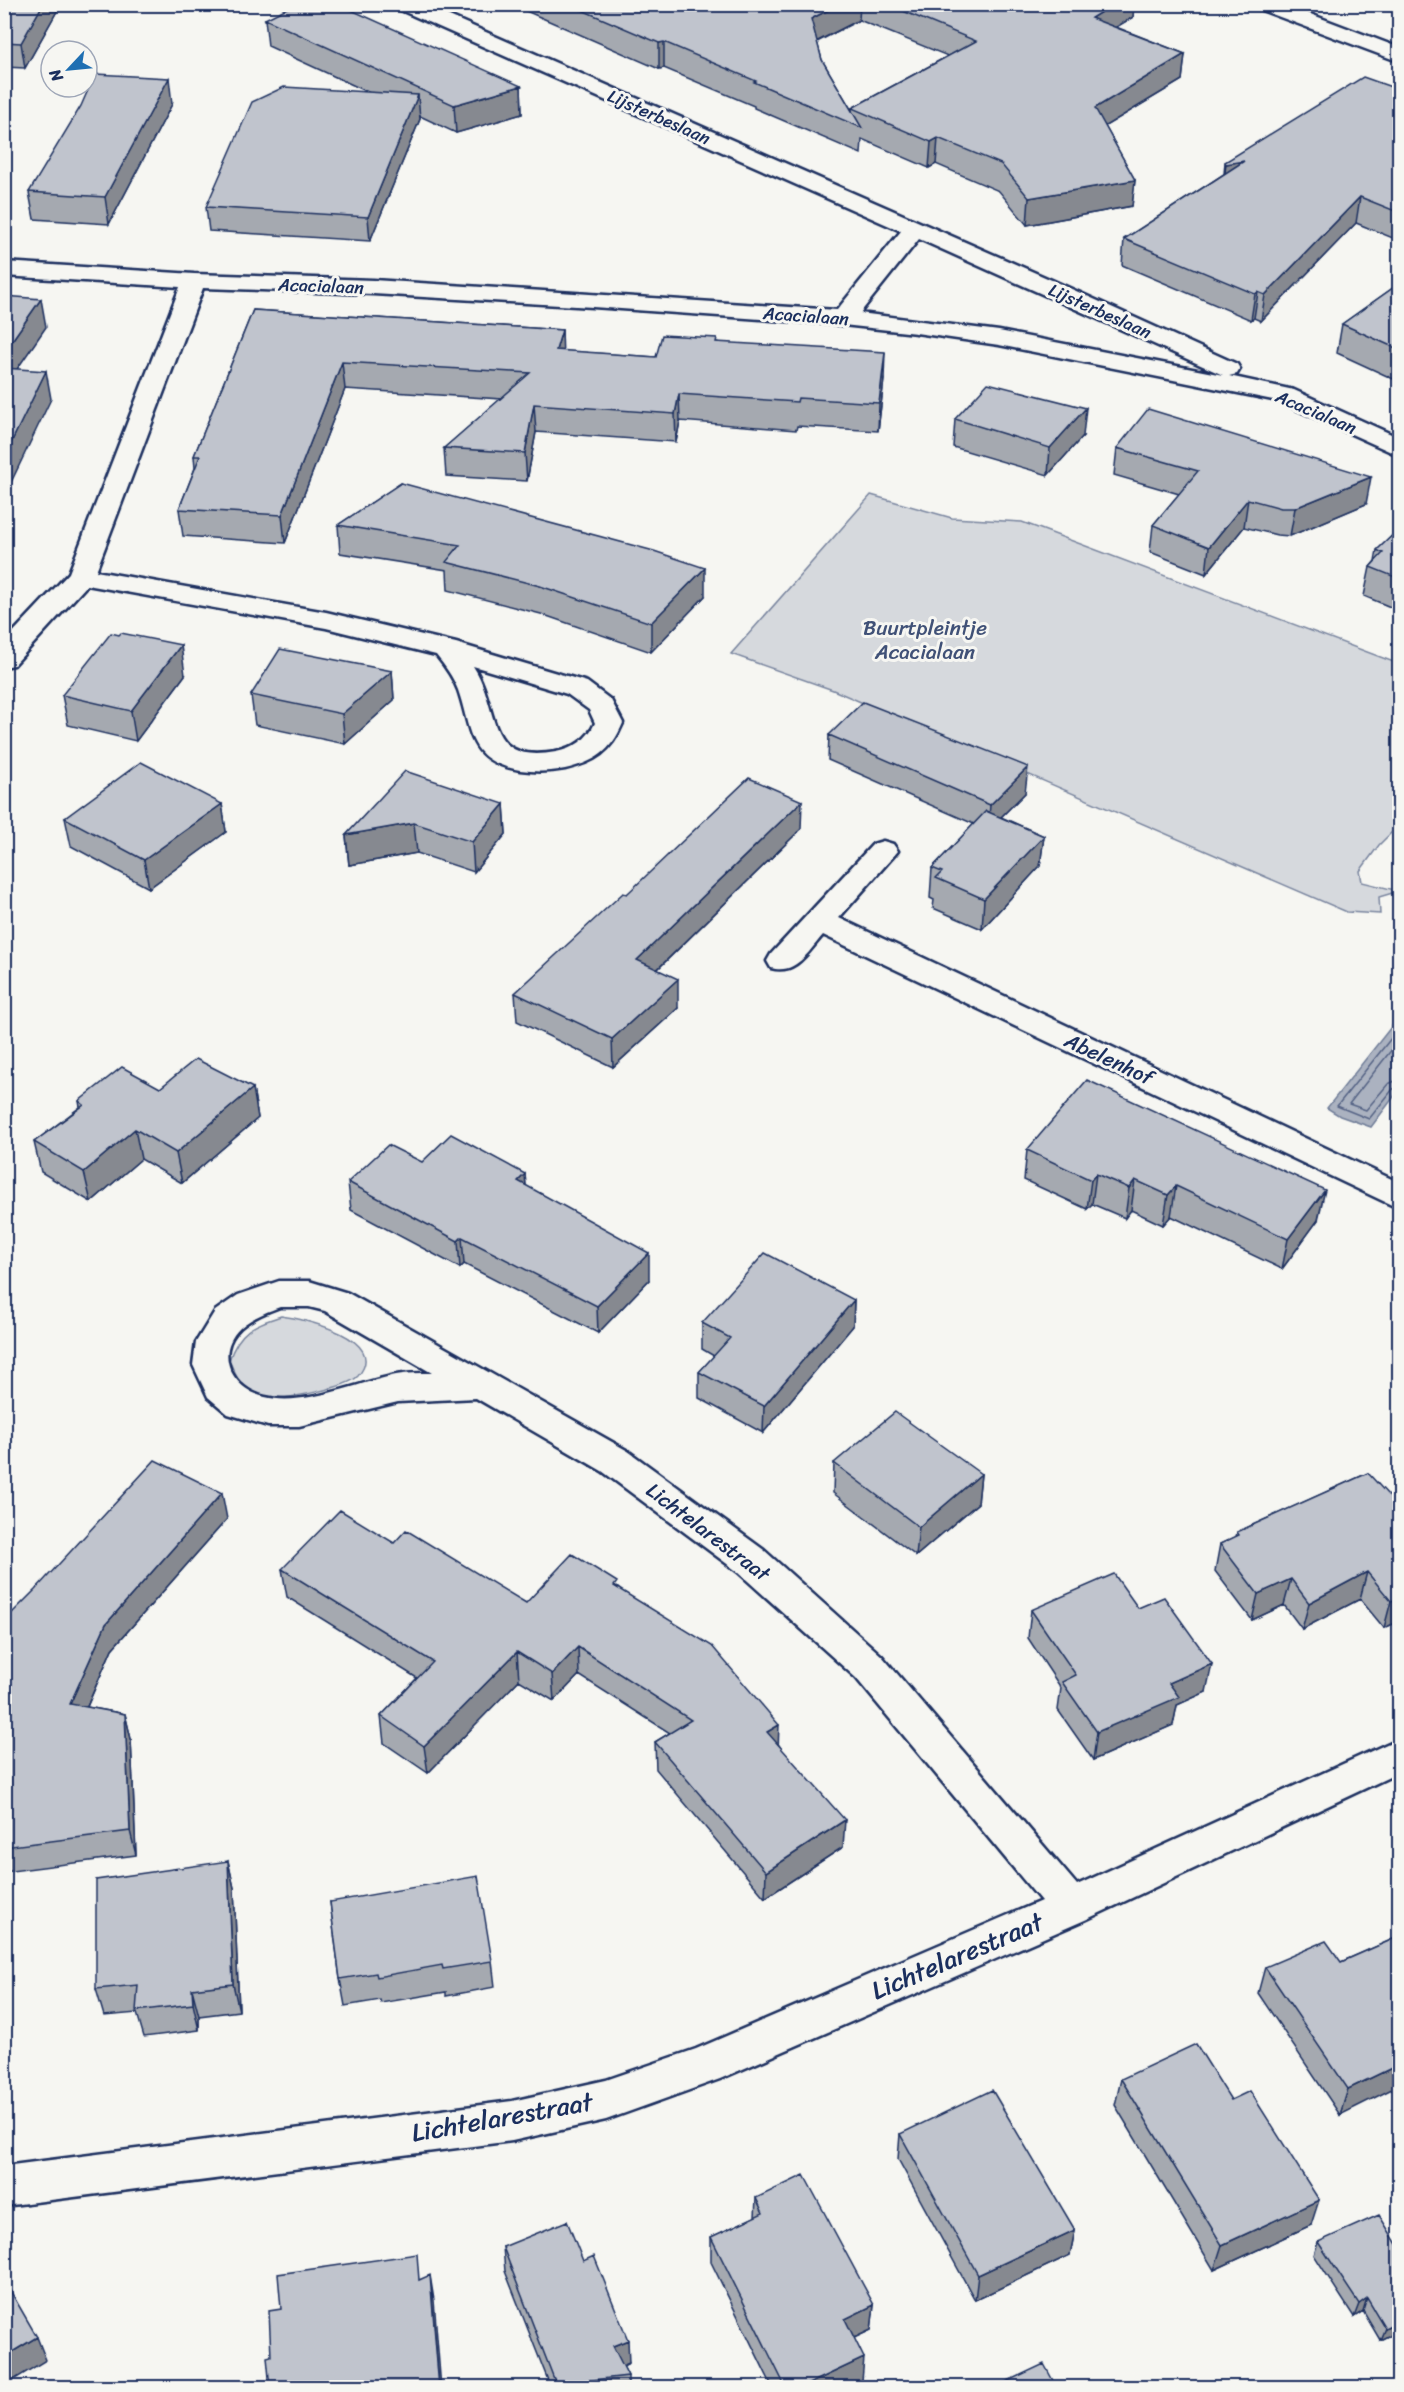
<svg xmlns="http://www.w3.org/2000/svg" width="1404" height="2392" viewBox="0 0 1404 2392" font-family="Sriracha,sans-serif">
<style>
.green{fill:#d6d9dd;stroke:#78849e;stroke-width:1.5}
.water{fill:#abb2c0;stroke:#717e99;stroke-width:1.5}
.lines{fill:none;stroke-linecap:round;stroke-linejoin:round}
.shore{stroke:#556385;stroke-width:1.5}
.street-casing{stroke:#1b2f5e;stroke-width:5}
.street{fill:#f6f6f2;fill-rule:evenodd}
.wall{fill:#a5a9b0;stroke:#1b2f5e;stroke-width:1.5;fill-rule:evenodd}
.shaded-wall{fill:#868990;stroke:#1b2f5e;stroke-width:1.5}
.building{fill:#c0c4cd;stroke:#1b2f5e;stroke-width:1.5}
.labels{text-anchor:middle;stroke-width:6;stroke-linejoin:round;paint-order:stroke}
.far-street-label{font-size:18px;fill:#1b2f5e;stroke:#f6f6f2}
.park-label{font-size:21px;fill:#405177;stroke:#f6f6f2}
.street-label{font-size:21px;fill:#1b2f5e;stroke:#f6f6f2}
.near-street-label{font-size:26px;fill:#1b2f5e;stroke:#f6f6f2}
</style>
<rect width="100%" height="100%" fill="#f6f6f2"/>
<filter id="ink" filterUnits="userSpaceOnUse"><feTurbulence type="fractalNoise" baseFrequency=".0167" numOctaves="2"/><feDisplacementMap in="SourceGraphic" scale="12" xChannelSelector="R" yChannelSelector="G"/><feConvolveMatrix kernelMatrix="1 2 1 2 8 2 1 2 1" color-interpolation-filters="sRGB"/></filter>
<g filter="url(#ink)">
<path class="green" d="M871,495L952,518L1022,522L1399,664V825L1379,845L1360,871L1362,882L1399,891L1379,897L1380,914L1347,912L833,690L731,654Z
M281,1316C305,1319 390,1339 358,1376C347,1388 287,1399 270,1398C263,1397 255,1393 249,1390C238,1383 234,1371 229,1360C240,1330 253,1325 281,1316Z"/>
<path class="water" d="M1399,1017V1090L1371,1127L1340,1116L1327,1108Z"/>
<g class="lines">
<path class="shore" d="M1400,1027L1337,1106L1369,1119L1393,1089L1400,1087
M1400,1039L1349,1104L1366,1110L1388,1084L1400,1079"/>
<g class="street-casing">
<path id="street" d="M393,4H422L1054,281L1237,364L1240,369L1237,374L1229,376L1294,390L1400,438V456L1278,401L999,345L916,333L843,325L593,307L373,294L203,288L96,571L326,612L456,643L587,682L611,700L623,723C611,752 595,762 565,769C550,772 535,772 520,770C466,761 472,730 458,690C453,677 445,666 436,655L326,628L87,585L14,665L4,667V642L69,573L180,287L4,276V262L194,274L373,280L837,310L901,231L396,8ZM919,239L1223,375L999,331L860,313ZM473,666L567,694L589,710L595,723C588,739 573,749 556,752C482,765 501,708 473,666Z
M1253,4H1284L1400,48V62L1256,8Z
M883,841L893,844L898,851L839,918L1400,1183V1209L823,935C808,952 796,975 771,968L767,961L771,954L873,844Z
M279,1281H309L348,1293L628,1451L764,1550L882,1656L1077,1885L1400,1738V1772L1085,1920L720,2079L606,2120L512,2141L4,2206V2166L512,2101L606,2080L696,2049L1041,1901L856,1678L738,1572L602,1471L476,1398L398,1402L299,1426H268L228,1414L208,1397L193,1365L196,1342L215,1311L238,1295ZM280,1307H309L325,1311L432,1373C420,1373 407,1373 396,1375C357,1383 303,1407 265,1397C233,1390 213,1354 240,1328C251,1318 266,1312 280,1307Z"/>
</g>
<use href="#street" class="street"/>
</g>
<path class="wall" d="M4,4H61L25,68L4,67Z
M510,4H1134L1133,17L1116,27L1185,54L1182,80L1105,126L1135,180L1132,206L1027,225L999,191L936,164L929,168L862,139L861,154L754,108V106L664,68L659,69ZM859,20L948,56L852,108V111L822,60L817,42Z
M265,19L521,86L522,114L456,133L420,116V119L370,241L209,231L206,207L368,92L268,46Z
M1400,90V241L1356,223L1261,321L1254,318L1251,320L1122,265L1124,239L1224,174L1225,162Z
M172,104L109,224L34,219L29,192Z
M1400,283V382L1337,353L1342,324Z
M253,310L562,330V351L656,357L717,342L884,379L878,431L797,426L796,430L680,421L676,442L536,432L527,481L446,476L444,448L501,399L345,389L285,543L183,536L179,509L195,468L194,456Z
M955,419L1083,436L1048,475L953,447Z
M1117,448L1366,504L1290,536L1277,535L1244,527L1206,574L1150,552L1153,525L1179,494L1114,475Z
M401,483L705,596L651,652L541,614L448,590L447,570L340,553L338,525Z
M1400,528V611L1364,596L1370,567L1375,561L1377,550Z
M392,671L394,700L345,744L255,725L251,695Z
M185,675L136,741L68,725L62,695Z
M829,735L1025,793L1001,817L1044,836L1040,866L982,929L933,908L934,900L930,898L932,868L974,824L828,760Z
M222,804L226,832L149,888L71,846L65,818Z
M504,804L506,834L474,872L417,853L349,865L346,835Z
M801,829L657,970L678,1008L613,1067L517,1021L515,993L627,894Z
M160,1088H253L258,1118L182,1183L141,1159L91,1202L41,1172L34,1142L80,1107L79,1101Z
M1027,1150L1318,1220L1282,1269L1171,1216L1163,1225L1131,1210L1125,1218L1092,1204L1087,1209L1024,1180Z
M422,1162L525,1174L526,1186L649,1280L598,1333L464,1264L460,1268L351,1210L348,1182Z
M854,1300L853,1326L763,1433L699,1398V1372L714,1356L702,1349V1323Z
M834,1463L981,1474L978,1503L916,1556L833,1493Z
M1368,1473L1400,1621L1384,1628L1360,1599L1302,1629L1284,1605L1252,1620L1215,1571L1220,1544L1236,1537L1237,1532Z
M227,1519L112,1649L87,1707L125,1714L131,1739L136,1855L4,1872V1621Z
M394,1543L526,1603L618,1588L779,1745L843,1847L765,1898L656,1769L655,1742L670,1733L579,1675L554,1701L519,1680L428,1773L384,1743L381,1716L417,1678L287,1597L282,1569Z
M1138,1608L1206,1692L1177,1705L1173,1725L1093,1760L1058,1710L1061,1688L1028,1638L1031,1610Z
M228,1861L234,1888L239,2011L199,2016V2030L144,2037L137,2013L104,2016L96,1989Z
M330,1902L492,1961L495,1987L446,1996V1992L381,2003L380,2000L345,2006L340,1979Z
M1400,1936L1340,2115L1258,1993L1265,1967L1341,1962Z
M1121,2079L1311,2225L1214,2270L1115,2105Z
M900,2134L1075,2230L1070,2255L975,2300L898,2159Z
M756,2198L874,2305L871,2330L854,2338L862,2381L849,2388H773L711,2262V2237L755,2217Z
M1318,2242L1400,2249V2330L1380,2340L1363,2311L1354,2317L1314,2255Z
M503,2247L583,2261L629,2363L623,2366L628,2376V2388H551L505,2271Z"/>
<path class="shaded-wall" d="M43,4H61L25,68L21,43Z
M840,4H860L859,20L810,45L811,19Z
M1114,4H1134L1133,17L1088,44L1091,18Z
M664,42V68L659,69V43Z
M1185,54L1182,80L1092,134L1095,108Z
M169,78L172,104L109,224L105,197Z
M521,86L522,114L456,133L454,105Z
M418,95L420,119L370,241L368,217Z
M938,138L936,164L929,168L931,142Z
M1244,161L1223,190L1226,164Z
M1135,180L1132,206L1027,225L1029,198Z
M1360,197L1356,223L1261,321L1265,295Z
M1258,292L1254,318L1251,320L1255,294Z
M41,299L46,327L4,388V352Z
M562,330L563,357L556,350Z
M885,352L884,379L878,431L879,403Z
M342,362L345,389L285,543L282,515Z
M46,371L51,399L4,497V457Z
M679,394L680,421L676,442L675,414Z
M534,404L536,432L527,481L525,453Z
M1086,408L1083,436L1048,475L1050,448Z
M1371,477L1366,504L1290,536L1295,508Z
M1248,499L1244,527L1206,574L1209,547Z
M705,568V596L651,652V623Z
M181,645L185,675L136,741L131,711Z
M392,671L394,700L345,744L342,714Z
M1028,767L1025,793L988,830L990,805Z
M802,801L801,829L638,988L637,960Z
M222,804L226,832L149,888L144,860Z
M504,804L506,834L474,872L472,842Z
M414,823L417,853L349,865L346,835Z
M1044,836L1040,866L982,929L984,899Z
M678,979V1008L613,1067L612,1039Z
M253,1088L258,1118L182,1183L176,1153Z
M135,1129L141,1159L91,1202L84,1172Z
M525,1174L527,1201L518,1181Z
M1096,1174L1092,1204L1087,1209L1091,1180Z
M1135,1180L1131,1210L1125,1218L1129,1188Z
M1176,1186L1171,1216L1163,1225L1168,1195Z
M1325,1190L1318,1220L1282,1269L1288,1239Z
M462,1237L464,1264L460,1268L458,1241Z
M649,1253V1280L598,1333L597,1306Z
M854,1300L853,1326L763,1433L764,1406Z
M981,1474L978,1503L916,1556L919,1527Z
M222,1493L227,1519L112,1649L77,1729L70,1704L106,1624Z
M1367,1572L1360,1599L1302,1629L1309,1603Z
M1291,1579L1284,1605L1252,1620L1258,1594Z
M1400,1598V1621L1384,1628L1391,1601Z
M578,1647L579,1675L554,1701L552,1674Z
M517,1652L519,1680L428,1773L424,1746Z
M1212,1664L1206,1692L1177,1705L1173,1725L1093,1760L1097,1732L1169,1683Z
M125,1714L131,1739L136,1855L130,1831Z
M779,1725L778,1752L767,1732Z
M845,1820L843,1847L765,1898L766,1872Z
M228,1861L234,1888L239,2011L233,1984Z
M192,1989L199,2016V2030L193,2004Z
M1400,2064V2085L1340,2115L1348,2089Z
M1319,2200L1311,2225L1214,2270L1222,2245Z
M1075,2230L1070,2255L975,2300L978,2275Z
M430,2275L434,2300L441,2388H439Z
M1367,2298L1363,2311L1354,2317L1359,2304Z
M874,2305L871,2330L843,2343L845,2319Z
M1400,2320V2330L1380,2340L1385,2328Z
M37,2337L46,2360L10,2382L12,2388H4V2357Z
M628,2340L629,2363L615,2369L613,2346Z
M864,2358L862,2381L849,2388H800Z"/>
<path class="building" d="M4,4H43L21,43L4,42Z
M295,4H338L521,86L454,105L265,19Z
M568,4H840L811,19L822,60L862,128L754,82L756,81L664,42L659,43Z
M886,4H1114L1091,18L1185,54L1095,108L1135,180L1029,198L1001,164L938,138L931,142L852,108L976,41Z
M95,74L169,78L105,197L29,192L81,106Z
M1363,77L1400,90V213L1360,197L1265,295L1258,292L1255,294L1124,239L1244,161L1226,164L1225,162Z
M284,87L418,95L368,217L206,207L252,102Z
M1400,283V350L1342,324Z
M4,296L41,299L4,352Z
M253,310L562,330L556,350L656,357L662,335L717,338L716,342L885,352L879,403L798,398L797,402L679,394L675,414L534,404L525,453L444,448L530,373L342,362L282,515L179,509L200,456H194Z
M4,368L46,371L4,457Z
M988,383L1086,408L1050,448L955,419Z
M1148,409L1371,477L1295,508H1281L1248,499L1209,547L1153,525L1198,471L1117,448Z
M401,483L654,551L705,568L651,623L540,586L446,562L460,545L338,525Z
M1400,528V579L1370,567L1383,553L1377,550Z
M111,633L119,635L121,633L181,645L131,711L62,695Z
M280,649L392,671L342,714L251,695Z
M863,702L1028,767L990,805L829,735Z
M141,762L222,804L144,860L65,818Z
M405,771L504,804L472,842L414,823L346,835Z
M749,778L802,801L637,960L678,979L612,1039L515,993L623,893L627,894Z
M986,811L1044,836L984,899L936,878L942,872L932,868Z
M196,1059L253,1088L176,1153L135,1129L84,1172L34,1142L84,1105L79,1101L122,1067L160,1088Z
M1087,1080L1325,1190L1288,1239L1176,1186L1168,1195L1135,1180L1129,1188L1096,1174L1091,1180L1027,1150Z
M451,1134L525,1174L518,1181L649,1253L597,1306L462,1237L458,1241L348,1182L388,1145L422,1162Z
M765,1253L854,1300L764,1406L699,1372L730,1338L702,1323Z
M895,1412L981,1474L919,1527L834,1463Z
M155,1460L222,1493L106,1624L70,1704L125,1714L130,1831L4,1847V1621L35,1590Z
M1368,1473L1400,1508V1598L1391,1601L1367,1572L1309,1603L1291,1579L1258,1594L1220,1544L1239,1535L1237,1532Z
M340,1510L394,1543L406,1530L526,1603L572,1554L617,1582L614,1586L712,1646L779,1725L767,1732L845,1820L766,1872L655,1742L691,1720L578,1647L552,1674L517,1652L424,1746L381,1716L433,1662L282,1569Z
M1114,1574L1138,1608L1164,1597L1212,1664L1169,1683L1179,1697L1097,1732L1062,1682L1076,1675L1031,1610Z
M228,1861L233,1984L192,1989L193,2004L136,2011L138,1985L96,1989V1880Z
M478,1876L492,1961L443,1969L442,1965L377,1977L376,1973L340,1979L330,1902Z
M1400,1936V2064L1348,2089L1265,1967L1326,1941L1341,1962Z
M1196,2044L1231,2100L1250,2091L1319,2200L1222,2245L1121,2079Z
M992,2090L1075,2230L978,2275L900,2134Z
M804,2175L874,2305L845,2319L864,2358L800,2388H786L711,2237L763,2213L756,2198Z
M1379,2215L1400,2249V2320L1385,2328L1367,2298L1359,2304L1318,2242Z
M567,2221L583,2261L594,2256L628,2340L613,2346L628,2376L556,2384L503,2247Z
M417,2254L419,2280L430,2275L439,2388H270L267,2357L271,2356L269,2311L281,2309L278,2274Z
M4,2280L37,2337L4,2357Z
M1044,2364L1057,2388H993Z"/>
</g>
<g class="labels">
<g class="far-street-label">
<text transform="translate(659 117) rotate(24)" y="6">Lijsterbeslaan</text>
<text transform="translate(321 286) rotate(2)" y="6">Acacialaan</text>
<text transform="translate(1100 311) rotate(24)" y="6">Lijsterbeslaan</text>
<text transform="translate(806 316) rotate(4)" y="6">Acacialaan</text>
<text transform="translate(1316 412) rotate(23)" y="6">Acacialaan</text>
</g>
<g class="park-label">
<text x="925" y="635">Buurtpleintje<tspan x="925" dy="24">Acacialaan</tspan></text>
</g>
<g class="street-label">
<text transform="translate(1109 1059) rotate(25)" y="7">Abelenhof</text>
<text transform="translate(708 1532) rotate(37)" y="7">Lichtelarestraat</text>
</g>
<g class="near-street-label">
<text transform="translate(957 1956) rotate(-23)" y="9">Lichtelarestraat</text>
<text transform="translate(502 2117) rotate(-10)" y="9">Lichtelarestraat</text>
</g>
</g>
<rect width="1404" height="2392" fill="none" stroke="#f6f6f2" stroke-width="24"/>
<rect x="12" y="12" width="1380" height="2368" fill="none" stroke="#1b2f5e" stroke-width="2" filter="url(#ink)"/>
<g transform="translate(69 69) rotate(244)"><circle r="28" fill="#f6f6f2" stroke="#9ea6b7" stroke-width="1.5"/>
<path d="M0-4.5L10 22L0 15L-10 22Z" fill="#1f6fb2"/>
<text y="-9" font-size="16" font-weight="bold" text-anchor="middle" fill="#1b2f5e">N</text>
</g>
</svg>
